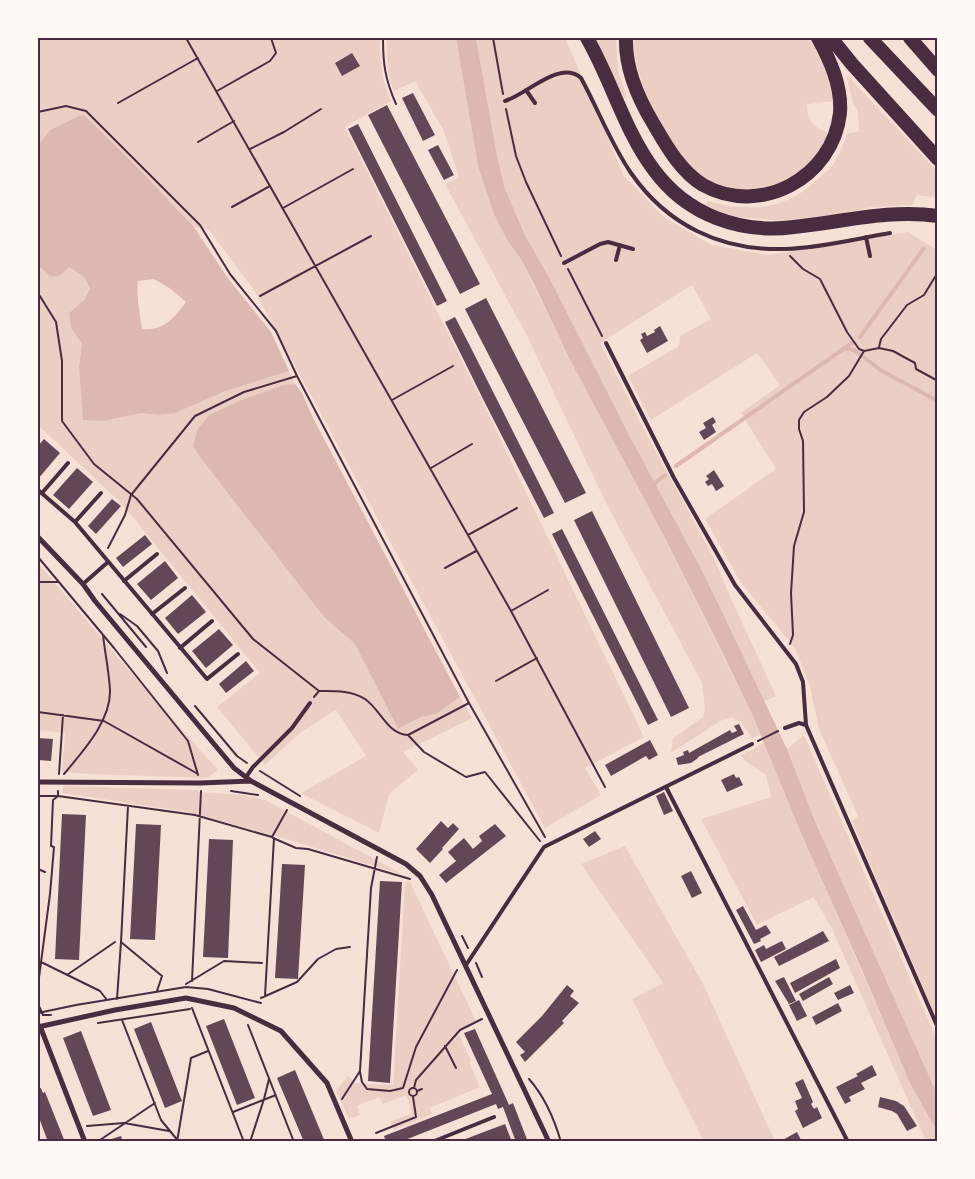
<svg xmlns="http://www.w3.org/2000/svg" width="975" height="1179" viewBox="0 0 975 1179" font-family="Raleway,sans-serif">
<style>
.green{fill:#ebcfc5}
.water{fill:#dcb8b0;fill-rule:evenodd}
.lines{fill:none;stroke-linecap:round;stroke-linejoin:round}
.stream{stroke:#dcb8b0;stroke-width:4}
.building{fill:#644757}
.path{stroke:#4a2c40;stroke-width:2}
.service{stroke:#4a2c40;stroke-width:4}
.minor{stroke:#4a2c40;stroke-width:5}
.motorway{stroke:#4a2c40;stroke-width:14}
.neatline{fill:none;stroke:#4a2c40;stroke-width:2}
</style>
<rect width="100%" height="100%" fill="#f7e1d7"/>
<path class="green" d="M38,38H380C380,63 381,78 391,101L345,127L482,401L644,737L585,768L601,795L545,828L254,290L209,230L194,227L139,169L83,114L50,130L38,145Z
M387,38H456L478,166L507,240L521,259L569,358L665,538L752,714L760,735L752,738L741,722L731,717L720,721L671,753L673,738L703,717L705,708L702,683L605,501L527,336L445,184L459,177L444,131L415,81L394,91C386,73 387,57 387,38Z
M476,38H565L624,176L664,217L711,245L768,255L908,232L937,250V1020L852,821L858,816L819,729L810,687L795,648L741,583L705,519L776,469L741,413L780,385L757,353L651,420L628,376L679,346L680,336L711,319L692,285L600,343L649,439L715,560L728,592L776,696L763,702L699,565L628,433L550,279L525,235L505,189L498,161Z
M594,38H616L618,71L627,97L623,98Z
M634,38H809C821,59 830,77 835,101L807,104C808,122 812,125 828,133C822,147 817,159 806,169C783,193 730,198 703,178C671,156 631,76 634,38Z
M846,74L937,171V198L917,195L912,205L872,207L820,218L783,221L729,216L706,205L707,201C749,212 785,211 818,179C823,174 831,169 834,163C840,154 843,143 847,134L859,131L858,111L853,103Z
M38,265L51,277L61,275L69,267L84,277L90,290L84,300L69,313L71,328L82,344L79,366L104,421L142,413L157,415L175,413L226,391L289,371L295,384L284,386L244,399L197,430L193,446L199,456L324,617L355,644L398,729L421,717L436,714L460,697L472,718L403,752L418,770L389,794L379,833L301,793L366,756L336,710L301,732L265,765L217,707L260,673L122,504L38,425Z
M38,563L116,655L218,770L207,778L89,774L62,772L65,733L38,730Z
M804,735L937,1040V1094L814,819L787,749Z
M764,743C809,854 859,963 906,1074C915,1095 937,1119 937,1141H926L832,929L814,897L757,925L701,819L771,797L766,775L744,760L741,755Z
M63,786L198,790V792L244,795L265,800L404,875L279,837L188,812L63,793Z
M625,846L703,984L775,1141H704L632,999L663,983L581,864Z
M405,882H410L476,1021L457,1030L471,1061L469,1062L480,1087L430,1108L432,1114L394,1130L390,1122L412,1113L406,1095L383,1104L379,1097L357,1106L360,1115L349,1119L336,1091L348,1076L356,1083L393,1085Z"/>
<path class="water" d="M456,38H476L498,161L505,189L525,235L550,279L628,433L699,565L725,618L787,749L814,819L937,1094V1131L909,1081L862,970L801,833L752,714L726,660L665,538L569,358L535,286L521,259L507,240L494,214L478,166Z
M83,114L139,169L194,227L227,277L271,332L289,371L226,391L175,413L157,415L142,413L104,421L83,420L79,366L82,344L71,328L69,313L84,300L90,289L84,277L69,267L61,275L51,277L38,265V145L50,130ZM154,279L171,289L186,302C174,318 164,331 142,329C140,313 136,297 138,281Z
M295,384L302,393L313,418L460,697L436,714L421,717L398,729L355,644L324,617L199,456L193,446L197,430L209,415L244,399L284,385Z"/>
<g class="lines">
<path class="stream" d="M860,337L924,248
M844,348L854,350L882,371L938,401
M676,466L852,343
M651,486L665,475"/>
</g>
<path class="building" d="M352,53L360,66L342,76L335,63Z
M413,93L435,135L423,141L402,98Z
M387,105L480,284L460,294L368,115Z
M358,124L447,301L437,306L348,129Z
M438,145L454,175L444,180L428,150Z
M486,298L586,493L565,503L465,309Z
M455,317L470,346L554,513L544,518L484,401L445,322Z
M660,326L668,341L647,353L640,340L643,338L641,334L645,332L647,336L655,332L654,330Z
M713,417L716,422L712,425L716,432L704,440L699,432L706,428L703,423Z
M44,439L60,453L38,479V446Z
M77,468L93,482L69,509L53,495Z
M714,470L724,486L716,491L712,484L708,486L705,482L709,479L706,476Z
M112,499L121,506L96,534L88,526Z
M592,511L689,708L671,717L574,520Z
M562,529L658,720L648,725L552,534Z
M145,535L152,544L123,567L116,558Z
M165,561L178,578L151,600L137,584Z
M192,595L206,612L178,634L165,618Z
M219,629L233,645L206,668L192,651Z
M246,661L254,671L226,693L219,684Z
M739,724L744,734L698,757V758L691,763L678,765L676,758L684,755L683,752L688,750L689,753L730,730L732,733L737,731L734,726Z
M38,738L53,739L51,761L38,760Z
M650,740L658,755L649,760L646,756L611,776L605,765Z
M734,774L736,778L739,777L743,785L727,792L721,780Z
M664,792L673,811L664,815L656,796Z
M62,814L86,815L79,960L55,959Z
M441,821L448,828L453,823L459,829L442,848L443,849L430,863L416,849Z
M136,824L161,825L155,940L130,939Z
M495,824L506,836L446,883L439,875L456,861L448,852L464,838L473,849L482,841L479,836Z
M595,831L601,839L589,847L583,839Z
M209,839L233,840L228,958L203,957Z
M282,864L305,865L298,979L275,978Z
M691,871L702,893L692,898L681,876Z
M380,881L402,882L390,1083L368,1081Z
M743,906L756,930L766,925L771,933L760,939L761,941L754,944L736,910Z
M823,931L829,941L779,966L774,957Z
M782,941L786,949L761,962L755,950L764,945L766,949Z
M836,959L840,968L795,993L790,983Z
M784,977L796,1001L789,1004L775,981Z
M829,977L833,984L803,1001L799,994Z
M567,985L574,991L570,996L579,1003L562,1021L564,1023L525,1062L520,1055L525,1052L516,1042L542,1016Z
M850,985L854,993L838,1000L834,993Z
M799,1000L807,1016L797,1021L789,1005Z
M838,1003L842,1011L816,1025L812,1017Z
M224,1019L255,1098L237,1105L206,1026Z
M151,1022L182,1101L165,1108L134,1029Z
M475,1029L509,1105L513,1103L528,1142H516L503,1107L498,1109L496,1104L400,1142H386L384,1136L492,1094L464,1033Z
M81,1031L111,1110L93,1116L63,1038Z
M872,1065L877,1075L861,1083L865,1089L849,1097L851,1101L845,1104L836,1087L858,1076L856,1074Z
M295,1070L325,1142H304L277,1078Z
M803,1079L813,1102L811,1104L814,1109L817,1107L822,1118L803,1128L795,1111L798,1109L795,1101L802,1098L795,1083Z
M41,1088L43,1093L45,1092L65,1142H48L38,1115V1089Z
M880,1097L896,1101L904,1106L917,1126L907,1131L897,1114L892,1111L878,1107Z
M505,1124L512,1142H460V1141Z
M797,1132L802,1142H779Z
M121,1136L123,1142H105V1141Z"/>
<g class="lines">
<path class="path" d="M186,38L511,611L605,787
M383,38C383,64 385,79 396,104
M493,38L503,94
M217,91L270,61L276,53L271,38
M118,103L198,58
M506,109L516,156L526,182L561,256
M38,112L66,106L86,111L200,225L230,274L276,331L297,376L469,703L545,837
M198,142L234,121
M250,149L284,132L321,109
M232,207L270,186
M283,208L353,169
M790,256L803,269L820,279L847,332L859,349L864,351L879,348L893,351L915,363L916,369L938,381
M568,269L602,336
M38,293L56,322L62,361V421L94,464L137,499L253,639L319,691L314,697
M260,296L371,236
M879,347L881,339L907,305L924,295L938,272
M392,400L453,366
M431,468L472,444
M468,535L517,508
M108,548L125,515L131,495L195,416L244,392L297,376
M38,557L114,648L188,741L198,775
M445,568L476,551
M38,582H58
M102,594L146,647
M511,611L548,590
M120,614L137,626L158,651L167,673
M790,644L793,635L791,593L794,546L804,512L803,441L799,429V420L804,412L827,397L849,376L864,351
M496,681L537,658
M319,691C334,691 351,690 365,699C381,710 387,734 408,735L469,703
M195,706L237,756L247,763
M38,712L104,721L198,774
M408,735L424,752L466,777L485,772L540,841
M758,741L778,731
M260,771L300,796
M59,774L63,715
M64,774C83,751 111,721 110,690C109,672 105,653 103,635
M231,791L258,795
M38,796H58L195,815L272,837L287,810
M128,806L121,942L162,976L157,991
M273,838L296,848L308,849L410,879
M38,869L45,872
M462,936L468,948
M41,962L100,991L107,1000
M476,963L482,977
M67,975L115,942
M192,981L201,791
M186,984L224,961L262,963
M38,985L50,894L54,847L51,846L53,800L58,796V791
M265,996L274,838
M261,998L297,982L318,959L336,949L350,947
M117,999L121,942
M38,1004L43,1015H51
M192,1008L244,1142
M38,1013L76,1005L186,987L208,989L261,1003
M122,1020L161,1120L179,1142
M98,1023L190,1009
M248,1025L294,1142
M445,1046L456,1068
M360,1072L362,1082L367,1089L390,1091L403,1088L416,1047L457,970
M529,1079C545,1097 554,1118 561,1142
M409 1092a4 4 0 1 1 8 0a4 4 0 1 1-8 0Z
M414,1088L416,1080L460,1030L482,1019
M417,1091L422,1089
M342,1099L360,1071L371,888L377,857
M233,1112L276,1095
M87,1126L124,1123L169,1131
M376,1133L416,1117L413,1097
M97,1142L155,1103
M177,1142L191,1058L208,1051
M250,1142L264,1099L269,1079"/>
<path class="service" d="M526,90L535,103
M505,101C526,95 560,59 581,78C598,109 611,144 631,173C667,225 721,251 784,249C819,248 855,239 890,233
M866,237L870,256
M616,260L620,245
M564,263L600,244L608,242L633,249
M606,343L674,478L735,585L796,664L803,682L806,725L938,1028
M38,490L75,522L207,679L238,654
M42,493L68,463
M75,522L101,493
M124,581L157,554
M83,584L108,562
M152,614L185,588
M180,648L212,621
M785,728L799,723L806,725
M246,777L253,767L292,728L310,703
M666,787L848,1142
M466,965L544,847L752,744
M432,1142L494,1117"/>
<path class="minor" d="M38,537L83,584L95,601L234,768L251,781L406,864L420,876L432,895L549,1142
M38,782L200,783L251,781
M40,1026L85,1142
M38,1027L115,1010L186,998L234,1008L281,1031L327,1083L352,1142"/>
<path class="motorway" d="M587,38C611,79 625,132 654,170C687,215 740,234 794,227C843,222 889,209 938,216
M626,38C625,68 638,98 653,123C666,145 680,171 703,185C760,217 833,178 840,113C842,86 830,60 818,38
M831,38L852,64L938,159
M870,38L938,110
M910,38L938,70"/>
</g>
<rect width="975" height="1179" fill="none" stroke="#fffaf5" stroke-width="78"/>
<rect x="39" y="39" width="897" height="1101" class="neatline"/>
</svg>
